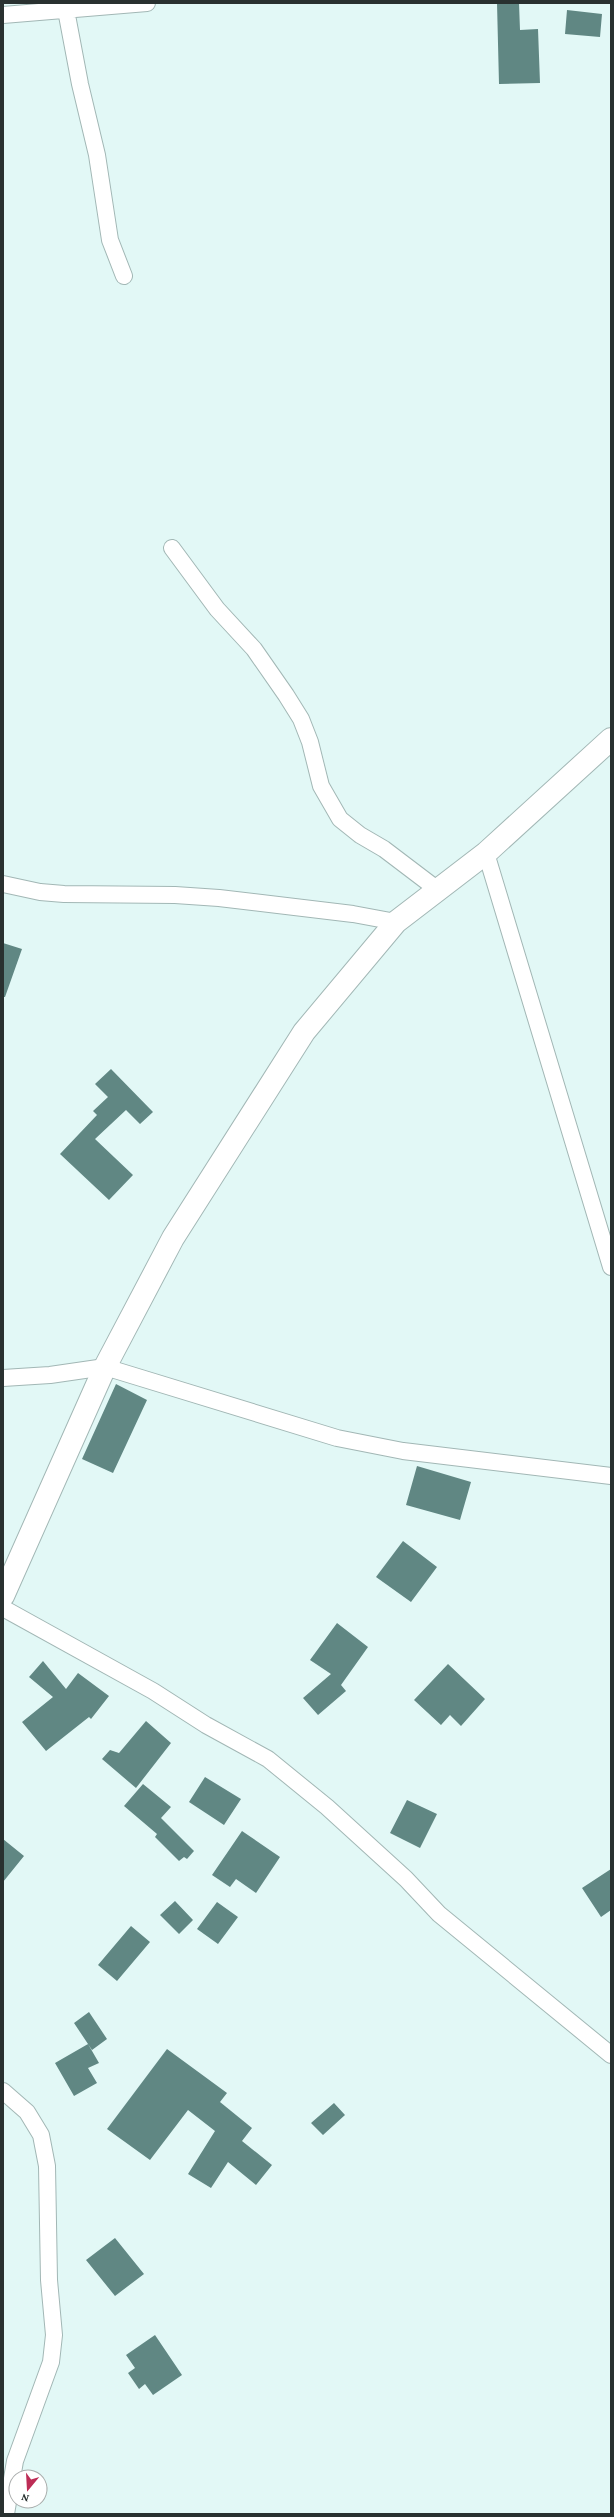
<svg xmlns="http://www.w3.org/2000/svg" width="614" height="2517" viewBox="0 0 614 2517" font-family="'Crimson Pro',serif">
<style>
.building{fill:#608783}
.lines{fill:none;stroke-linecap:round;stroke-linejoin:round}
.minor-casing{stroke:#a2b7b5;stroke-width:18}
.secondary-casing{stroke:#a2b7b5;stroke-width:24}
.minor{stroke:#fff;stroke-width:16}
.secondary{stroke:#fff;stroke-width:22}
</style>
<rect width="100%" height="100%" fill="#e2f8f6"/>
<path class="building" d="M497,3H519L520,30L538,29L540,83L499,84Z
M567,10L602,14L600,37L565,34Z
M3,943L22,949L5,997H3Z
M111,1069L153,1112L140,1124L126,1110L95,1139L133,1175L109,1200L60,1154L97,1115L93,1111L108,1097L95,1084Z
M116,1384L147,1400L113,1473L82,1459Z
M417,1466L471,1482L460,1520L406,1505Z
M403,1541L437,1567L411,1602L376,1577Z
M337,1623L368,1647L341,1685L346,1691L318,1715L303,1698L331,1674L310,1660Z
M43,1661L66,1689L78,1673L109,1696L91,1719L89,1717L46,1751L22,1722L53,1697L29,1677Z
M448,1664L485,1699L461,1726L450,1715L441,1725L414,1700Z
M146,1721L171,1743L136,1788L102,1759L110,1750L119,1753Z
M205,1777L241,1799L224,1825L189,1802Z
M143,1784L171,1807L161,1818L194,1851L187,1859L184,1857L179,1861L155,1837L157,1834L124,1806Z
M407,1800L437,1814L420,1848L390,1833Z
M242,1831L280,1857L256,1893L236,1879L230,1887L212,1875Z
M3,1839L24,1856L3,1882Z
M611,1869V1910L601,1917L582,1888Z
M175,1901L193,1920L179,1934L160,1915Z
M217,1902L238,1917L218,1944L197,1929Z
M131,1926L150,1942L117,1981L98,1965Z
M89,2012L107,2039L92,2050L74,2023Z
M88,2044L99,2063L88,2068L97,2083L74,2096L55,2063Z
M167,2049L227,2093L220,2102L252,2128L242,2141L272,2165L256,2185L228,2162L211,2188L188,2174L215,2131L188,2110L150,2160L107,2129Z
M334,2103L345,2115L323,2135L311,2123Z
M115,2238L144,2274L115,2296L86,2260Z
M155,2335L182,2375L153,2395L145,2384L139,2389L128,2373L135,2368L126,2355Z"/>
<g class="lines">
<g class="minor-casing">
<path id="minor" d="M66,10L80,84L97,155L110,240L124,276
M3,15L147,3
M172,548L217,609L254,649L286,695L301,719L310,742L321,786L340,819L360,835L384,849L438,890
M486,853L611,1267
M3,884L40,892L64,894L175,895L219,898L353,914L396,922
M3,1378L50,1375L105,1367L337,1438L403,1451L611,1476
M3,1608L153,1691L206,1725L268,1759L327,1807L406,1879L439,1914L611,2055
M3,2091L27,2112L41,2135L47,2166L49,2280L54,2335L51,2362L15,2461L6,2514"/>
</g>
<g class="secondary-casing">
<path id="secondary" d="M3,1596L105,1367L173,1238L304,1032L396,922L486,853L611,739"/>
</g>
<use href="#minor" class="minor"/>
<use href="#secondary" class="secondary"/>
</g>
<rect width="614" height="2517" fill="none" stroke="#293130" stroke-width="8"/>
<g transform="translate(28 2489) rotate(198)"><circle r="19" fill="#ffffff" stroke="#a9adac"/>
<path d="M0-3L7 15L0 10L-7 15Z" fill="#bd2d56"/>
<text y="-6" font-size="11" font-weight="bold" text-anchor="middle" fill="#293130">N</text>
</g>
</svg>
